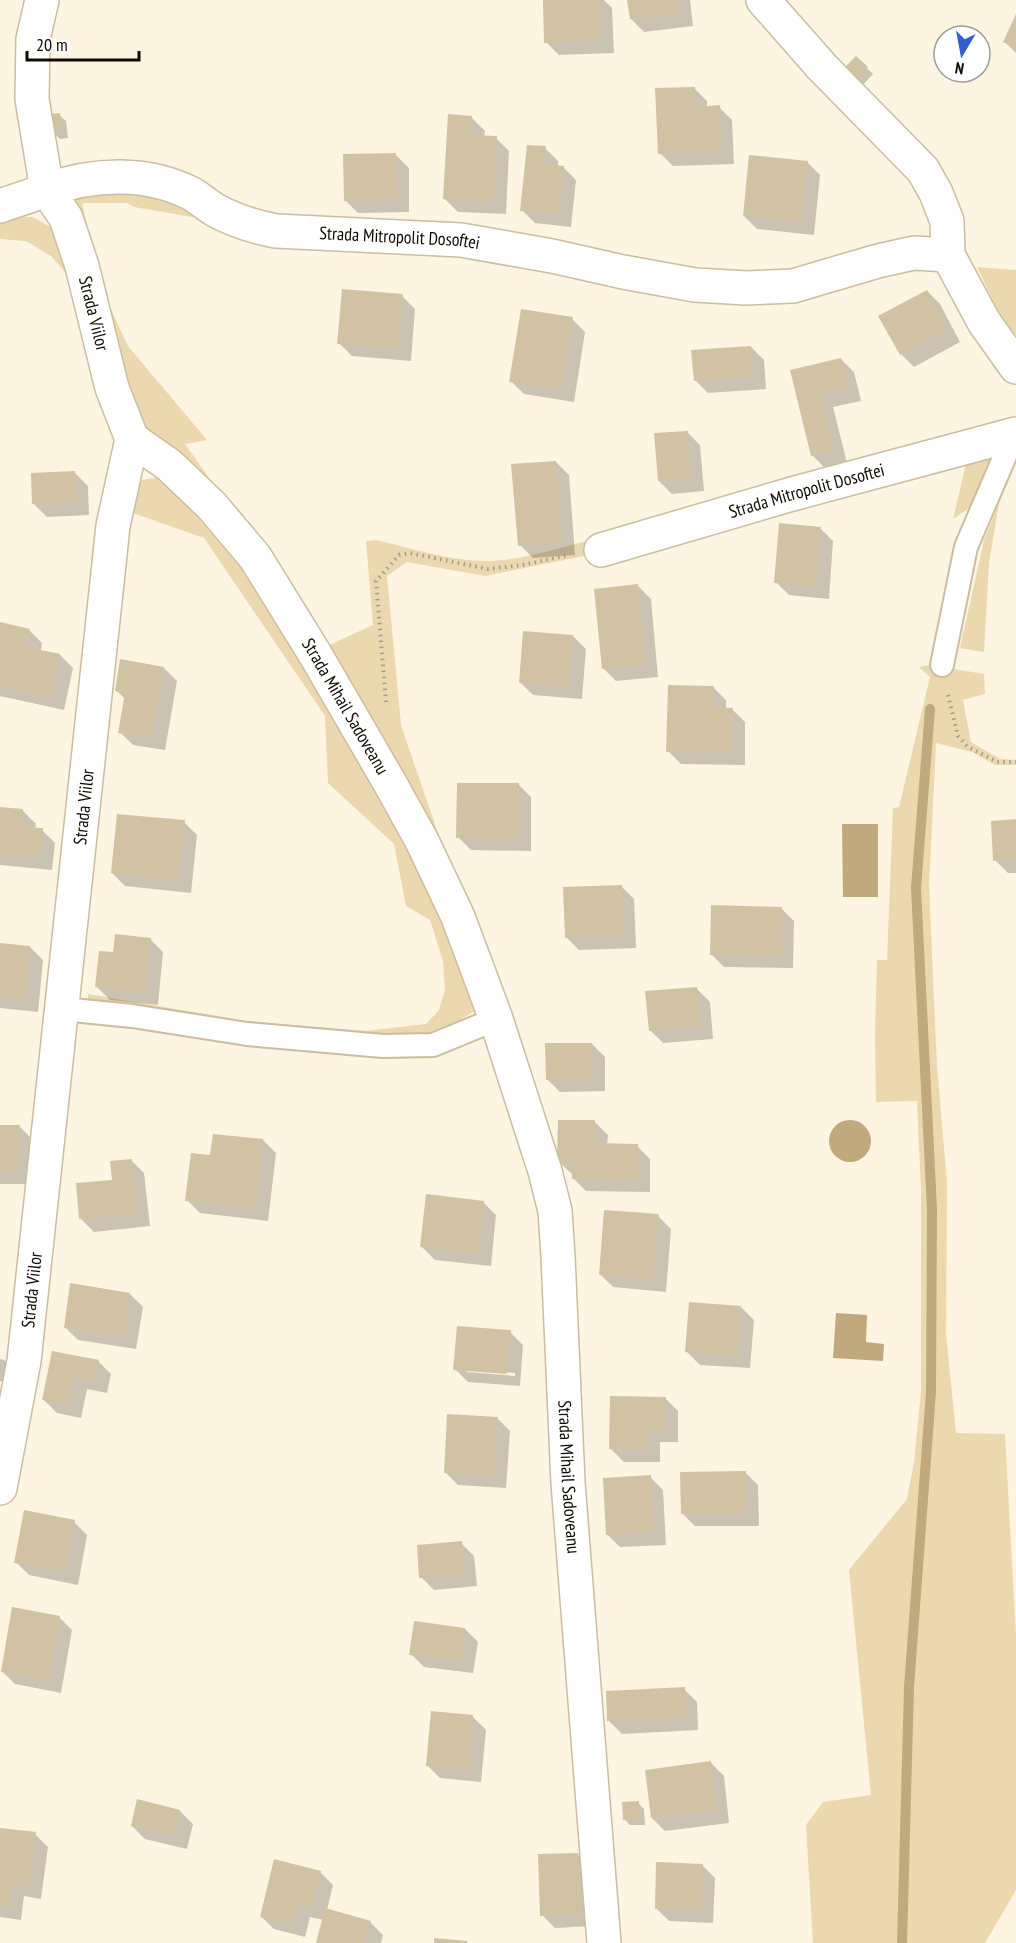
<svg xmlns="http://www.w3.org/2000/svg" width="1016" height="1943" viewBox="0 0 1016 1943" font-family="'PT Sans Narrow',sans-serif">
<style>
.green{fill:#ecd8ae}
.water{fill:#bfa97d}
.shadow{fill:#0003;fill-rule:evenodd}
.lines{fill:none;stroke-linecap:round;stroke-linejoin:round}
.stream{stroke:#bfa97d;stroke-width:10}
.building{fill:#d1c2a4}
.lane-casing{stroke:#ccbd9f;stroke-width:26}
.street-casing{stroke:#ccbd9f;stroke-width:36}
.path{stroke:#a39c8d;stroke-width:4;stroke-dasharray:1.5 4.5;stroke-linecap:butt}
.lane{stroke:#fff;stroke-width:22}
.street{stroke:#fff;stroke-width:33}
.labels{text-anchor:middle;stroke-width:6;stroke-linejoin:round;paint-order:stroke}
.street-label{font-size:18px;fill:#100a02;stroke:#fff}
</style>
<rect width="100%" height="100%" fill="#fdf4e1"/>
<path class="green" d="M106,187L166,194L204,219L134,207L127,203H82L101,288L128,346L207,440L185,444L226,502L146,428L111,337L74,221L75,197Z
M32,217L55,229L98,391L66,273L51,256L26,241L0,239V218Z
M977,267L1016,270V335L1006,328Z
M994,449L971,507L953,519L967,460Z
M155,478L175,481L265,589L443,905L478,1009L438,1033L378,1038L88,1005V994L246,1021L366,1031L426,1024L439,1010L445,990L443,961L430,920L406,906L394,844L328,783L325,716L204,538L133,513L141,480Z
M999,503L989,563L984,652L960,648L984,540Z
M376,540C411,548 450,561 486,561C520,561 554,549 587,541L589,555L485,576L407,562L387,576L401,725L460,898L327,646L373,625L366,541Z
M930,665L984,674L985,694L963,700L971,742L1000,759L1016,760V765H995L972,752L936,743L929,886L937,1066L947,1183L946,1334L956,1433L1005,1434L1016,1635V1890L985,1943H813L806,1825L823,1802L871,1795L849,1570L907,1499L914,1462L921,1392V1190L917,1101L876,1102L875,1034L877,960H887L893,808L899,807L930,677L919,667Z"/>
<path class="water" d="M842,824H878V897H843Z
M829 1141a21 21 0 1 1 42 0a21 21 0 1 1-42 0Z
M836,1313L867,1315L866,1342L884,1344L883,1361L833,1358Z"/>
<path class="shadow" d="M544,0H604L612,8L614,53L559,55L546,42Z
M629,0H690L693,26L644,32L631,19Z
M1016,18V53L1005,42Z
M856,58L873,74L861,87L844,70Z
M694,88L707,101V107H719L732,120L734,164L673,166L660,153Z
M59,115L66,121L68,138L60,139L54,133Z
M472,118L485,131L484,137L496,138L509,151L506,214L458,212L445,199Z
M545,148L558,161V167H563L576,180L571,227L535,223L522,210Z
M396,155L409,168V212L358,213L345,200Z
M807,162L820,175L814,235L757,229L744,216Z
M927,291L940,304L960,342L914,367L901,354Z
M402,296L415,309L411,361L352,356L339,343Z
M572,319L585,332L574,402L524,394L511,381Z
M751,347L764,360L766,389L708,393L695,380Z
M841,359L854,372L861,401L833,407L847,463L825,468L812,455L792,371Z
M687,432L700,445L704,491L672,494L659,481Z
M556,462L569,475L575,555L533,558L520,545Z
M75,473L88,486L89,515L47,517L34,504Z
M820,528L833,541L829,599L789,595L776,582Z
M638,586L651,599L658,677L616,681L603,668Z
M0,624L29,630L42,643L41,651L60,655L73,668L64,710L0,696Z
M573,636L586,649L582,699L533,695L520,682Z
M164,668L177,681L165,750L133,745L120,732L125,699L117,691Z
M713,687L726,700V709H732L745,722V765L681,764L668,751Z
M518,784L531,797V851L471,850L458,837Z
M0,808L23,811L36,824L35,829L42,830L55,843L52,870L0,865Z
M1016,821V873H1008L995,860Z
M184,822L197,835L191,893L125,886L112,873Z
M621,886L634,899L636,948L579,950L566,937Z
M781,908L794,921L793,968L724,967L711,954Z
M150,939L163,952L158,1005L110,1000L97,987L114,953Z
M0,945L30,947L43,960L38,1012L0,1008Z
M697,989L710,1002L713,1039L663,1043L650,1030Z
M592,1044L605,1057V1091L560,1092L547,1079Z
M595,1122L608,1135L607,1145L637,1146L650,1159V1192L586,1191L573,1178V1175L559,1162Z
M0,1127H20L33,1140V1184H0Z
M263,1140L276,1153L268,1221L200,1213L187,1200Z
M131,1160L144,1173L150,1226L94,1232L81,1219Z
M483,1202L496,1215L491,1266L435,1260L422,1247Z
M658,1216L671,1229L666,1292L613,1287L600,1274Z
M130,1294L143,1307L136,1349L78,1340L65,1327Z
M741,1307L754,1320L750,1368L700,1365L687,1352Z
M510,1332L523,1345L520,1386L468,1382L455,1369ZM467,1369L515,1373V1376L467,1372Z
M53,1353L98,1361L111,1374L107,1393L87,1389L81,1418L57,1413L44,1400Z
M0,1359L4,1360L11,1366L8,1383L0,1381Z
M665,1398L678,1411V1442H660V1462H624L611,1449Z
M497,1418L510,1431L506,1488L458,1485L445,1472Z
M745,1472L758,1485L759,1526H695L682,1513Z
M650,1477L663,1490L666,1545L620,1547L607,1534Z
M74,1522L87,1535L78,1585L29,1575L16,1562Z
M461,1543L474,1556L477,1586L434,1590L421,1577Z
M59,1617L72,1630L61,1693L15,1684L2,1671Z
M465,1629L478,1642L473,1673L424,1667L411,1654Z
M684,1689L697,1702L698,1730L622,1734L609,1721Z
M473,1717L486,1730L481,1782L440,1778L427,1765Z
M711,1763L724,1776L729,1823L665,1831L652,1818Z
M638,1803L644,1809L645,1825H630L624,1819Z
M180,1811L193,1824L187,1849L145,1839L132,1826Z
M0,1829L35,1834L48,1847L41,1899L24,1896L21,1920L0,1917Z
M578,1854L591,1867L593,1926L555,1928L542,1915Z
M702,1865L715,1878L713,1923L669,1921L656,1908Z
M320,1872L333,1885L327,1910L370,1922L383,1935L381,1943H317L324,1920L310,1917L305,1937L274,1929L261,1916Z"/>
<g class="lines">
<path class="stream" d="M902,1943L909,1687L931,1392L932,1209L916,888L930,709"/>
</g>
<path class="building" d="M543,0H600L601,40L544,43Z
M627,0H679L681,13L630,19Z
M1016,14V48L1003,42Z
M856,56L868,67L854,82L842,70Z
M695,87L696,107L720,105L722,151L658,154L655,88Z
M60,113L62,132L52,133L50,114Z
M448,114L472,116L471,135L497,136L493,202L443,199Z
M527,145L546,146L544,164L564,166L559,214L520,211Z
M396,153L397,200L344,201L343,154Z
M749,155L808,161L801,222L743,216Z
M342,289L403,294L398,349L337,344Z
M927,290L948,329L900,355L878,316Z
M521,309L573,317L562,390L509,382Z
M751,346L754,377L694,381L691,350Z
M841,358L849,388L821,395L835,450L811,456L790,370Z
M688,431L691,479L658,481L654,433Z
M556,461L563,543L518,546L511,464Z
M75,471L77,503L32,504L31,473Z
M779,523L821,527L816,587L774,583Z
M638,584L646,665L602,669L594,589Z
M0,622L30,629L26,647L60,654L51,698L0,687Z
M523,631L573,635L569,687L519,683Z
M120,659L164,667L152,738L118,733L125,693L115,691Z
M668,685L714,686L713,707L733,708L732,753L666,752Z
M457,783H519L518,839L456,838Z
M0,807L23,809L22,827L43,828L40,858L0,854Z
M117,814L185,820L178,881L111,873Z
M1016,819V859L993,861L991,821Z
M622,885L624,935L565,938L563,887Z
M711,905L782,907L781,956L710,955Z
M115,934L151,938L146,993L95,987L99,951L113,952Z
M0,943L30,946L26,999L0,997Z
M697,987L700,1026L649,1031L645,991Z
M545,1043H592L593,1079L546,1080Z
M558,1120H595V1143L638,1144V1180L572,1179V1162H557Z
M0,1125H20V1172H0Z
M213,1134L263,1139L256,1209L185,1201L191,1153L210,1155Z
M132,1159L138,1213L79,1219L76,1183L112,1180L110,1161Z
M426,1194L484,1201L478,1254L420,1247Z
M604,1210L659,1214L653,1279L599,1275Z
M70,1283L130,1293L124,1337L64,1328Z
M689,1302L741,1306L738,1356L685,1352Z
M457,1326L511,1330L507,1374L453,1370Z
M52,1351L99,1360L95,1381L74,1377L68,1405L42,1400Z
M610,1396L666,1397L665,1430L648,1429L647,1450L609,1449Z
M447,1414L498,1417L494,1476L444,1473Z
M746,1471V1514H681L680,1472Z
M651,1475L654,1532L606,1535L603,1478Z
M24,1510L75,1520L66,1572L14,1563Z
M462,1541L465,1574L419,1578L417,1545Z
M12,1607L60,1616L49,1680L1,1672Z
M414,1621L465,1628L461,1661L409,1655Z
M685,1687L686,1718L607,1721L606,1691Z
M431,1711L473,1715L469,1770L426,1766Z
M711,1761L717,1810L651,1818L645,1770Z
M137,1799L180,1810L174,1836L131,1826Z
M639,1801L640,1820H623L622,1802Z
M0,1828L36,1832L29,1886L12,1884L9,1908L0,1906Z
M578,1853L581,1914L540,1916L538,1854Z
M274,1859L321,1871L312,1908L297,1905L292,1925L260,1917Z
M656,1862L703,1864L701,1910L655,1909Z
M325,1908L371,1921L365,1943H316Z
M434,1938L467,1941V1943H434Z"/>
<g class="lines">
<g class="lane-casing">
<path id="lane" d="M942,665L966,547L1014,435
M63,1009L132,1016L247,1034L383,1046L433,1045L496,1019"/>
</g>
<g class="street-casing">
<g id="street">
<path id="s1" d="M42,0L33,39L32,99L47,190C94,173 147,171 192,194C200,199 207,205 215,210C235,221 255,227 276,231L461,240L552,256L623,272L695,285L746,288L793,286L878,261L914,253L948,255"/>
<path d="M763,0L822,67L923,170L936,193L947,221L948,255L984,322L1016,367"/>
<path id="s2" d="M0,206L47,190L66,218L82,266L112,388L132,439L113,526L24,1361L0,1488"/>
<path id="s3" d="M132,439L169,465L212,506L255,557L315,654L391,785L422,841L458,917L496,1019L545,1171L555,1211L558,1256L568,1483L604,1943"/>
<path id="s4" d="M601,550L792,494L1016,434"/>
</g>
</g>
<path class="path" d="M948,695L958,736L968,747L997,762H1016
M386,702L376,581L399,555L410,553L488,569L523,565L568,555"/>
<use href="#lane" class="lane"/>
<use href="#street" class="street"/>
</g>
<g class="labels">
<g class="street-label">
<text dy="6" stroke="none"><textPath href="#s1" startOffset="558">Strada Mitropolit Dosoftei</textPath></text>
<text dy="6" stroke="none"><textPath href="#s2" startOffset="183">Strada Viilor</textPath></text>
<text dy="6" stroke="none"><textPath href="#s4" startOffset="214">Strada Mitropolit Dosoftei</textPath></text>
<text dy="6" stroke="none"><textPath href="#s3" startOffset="346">Strada Mihail Sadoveanu</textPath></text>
<text transform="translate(84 807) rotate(-84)" y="6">Strada Viilor</text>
<text transform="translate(32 1290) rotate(-84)" y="6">Strada Viilor</text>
<text dy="6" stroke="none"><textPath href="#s3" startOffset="1161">Strada Mihail Sadoveanu</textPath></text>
</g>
</g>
<g transform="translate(962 54) rotate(190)"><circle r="28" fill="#ffffff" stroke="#9f9d9a" stroke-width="1.5"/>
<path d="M0-4.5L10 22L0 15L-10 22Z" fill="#345dcd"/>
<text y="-9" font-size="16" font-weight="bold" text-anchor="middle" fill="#100a02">N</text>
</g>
<path d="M27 51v9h112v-9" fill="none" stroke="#100a02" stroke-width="3"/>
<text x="36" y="51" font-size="18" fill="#100a02" stroke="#ffffff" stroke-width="4.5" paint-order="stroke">20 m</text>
</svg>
